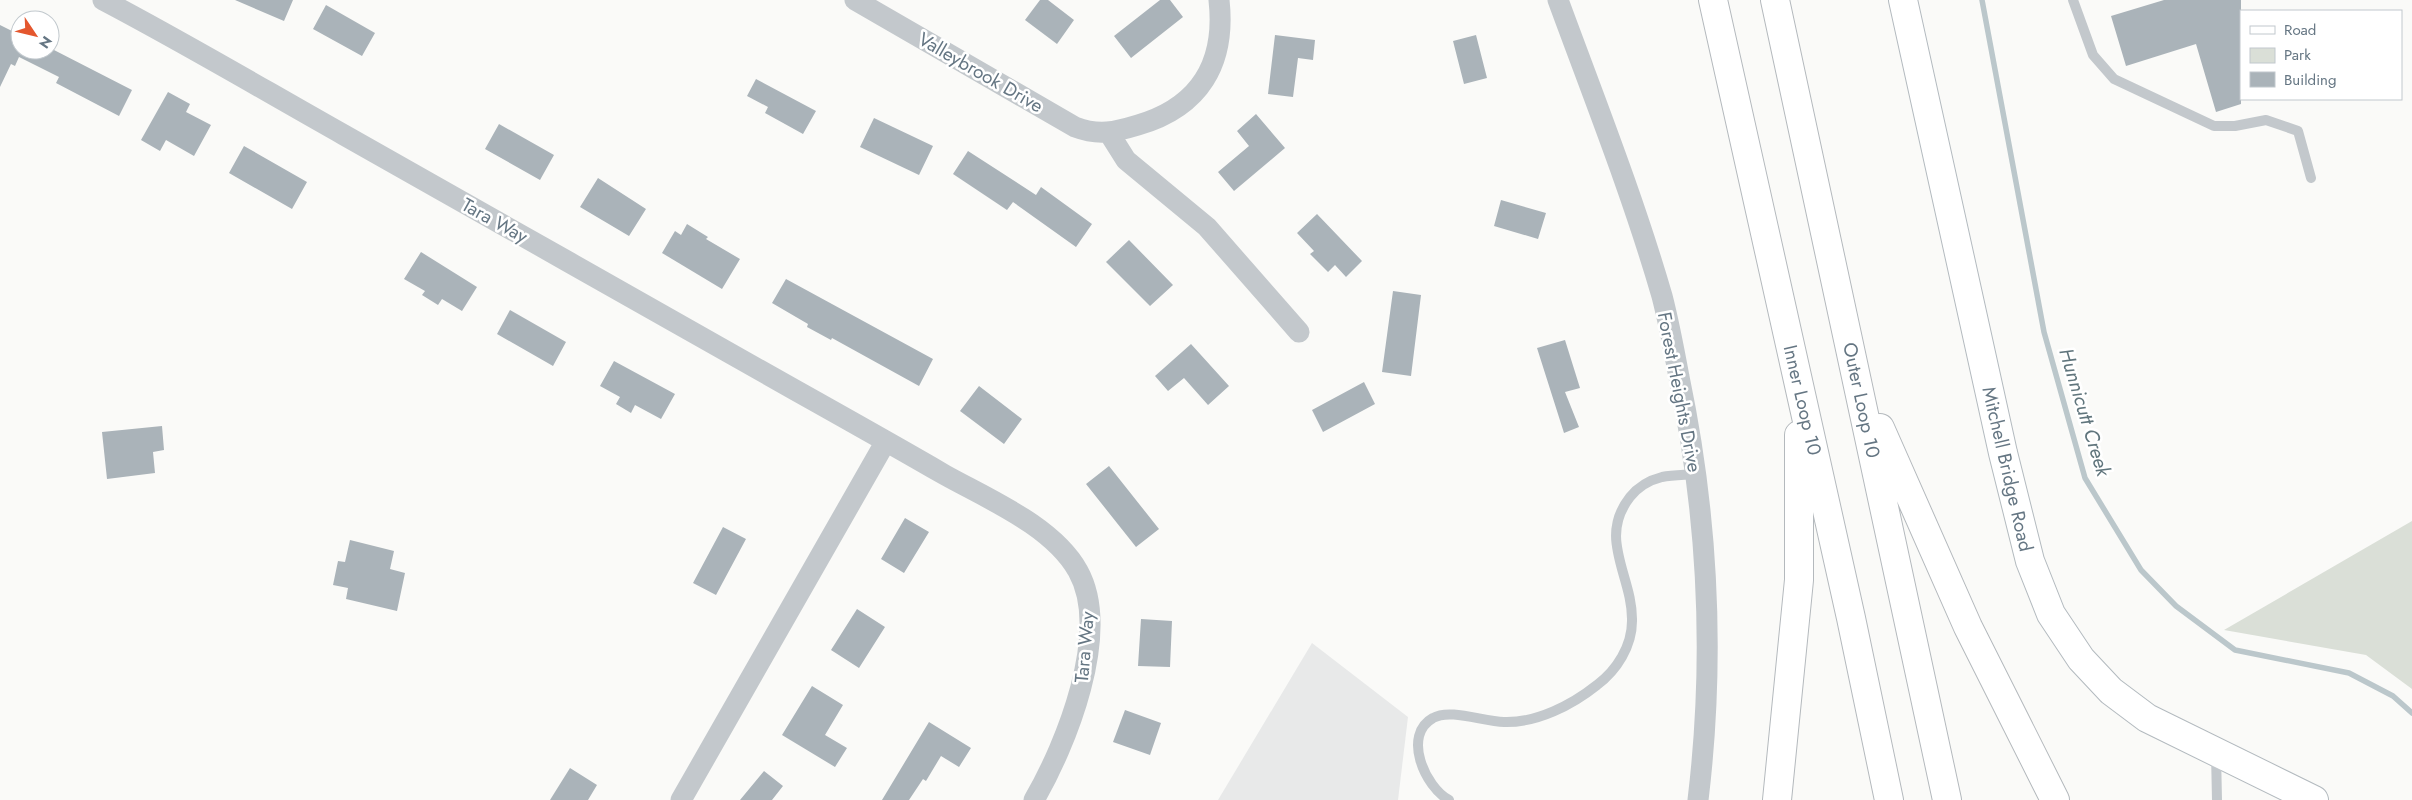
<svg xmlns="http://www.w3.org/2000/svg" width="2412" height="800" viewBox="0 0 2412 800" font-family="Jost,sans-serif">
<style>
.built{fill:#e8e9e9}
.green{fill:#dadfd7}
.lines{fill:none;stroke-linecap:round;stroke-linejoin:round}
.stream{stroke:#bbc7cb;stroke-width:5.5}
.building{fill:#aab3b9}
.secondary-casing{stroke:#b3babf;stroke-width:30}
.highway-casing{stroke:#b4b9bd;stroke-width:30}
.lane{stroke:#c3c8cc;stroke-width:10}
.street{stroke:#c3c8cc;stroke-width:21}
.secondary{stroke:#fff;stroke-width:28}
.highway{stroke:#fff;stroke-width:28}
.labels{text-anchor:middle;stroke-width:5;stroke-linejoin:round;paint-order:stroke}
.street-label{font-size:19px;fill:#657683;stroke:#fff}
.water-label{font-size:20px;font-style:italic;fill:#60757c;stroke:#fff}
</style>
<rect width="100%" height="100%" fill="#fafaf8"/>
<path class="built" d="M1312,643L1408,717L1398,800H1218Z"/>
<path class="green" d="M2412,521V689L2366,655L2224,630Z"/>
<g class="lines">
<path class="stream" d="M1982,0L2044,332L2085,478L2141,570L2176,606L2235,650L2349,673L2393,696L2412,713"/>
</g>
<path class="building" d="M235,0H293L284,21Z
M1040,0H1048L1074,20L1057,44L1025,20Z
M1160,0H1170L1183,17L1131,58L1114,36Z
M2164,0H2241V104L2216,112L2196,44L2126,66L2111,16Z
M326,5L375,33L362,56L313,29Z
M0,25L20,35V50H54L132,90L119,116L56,83L59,77L19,57L15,66L11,64L0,87Z
M1275,35L1315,40L1313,60L1298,58L1293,97L1268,94Z
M1476,35L1487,78L1464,84L1453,41Z
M756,79L816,111L803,134L765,113L768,107L747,96Z
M168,92L190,104L186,112L211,125L194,156L166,140L160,151L141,140Z
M1256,114L1285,148L1234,191L1218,172L1249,146L1237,131Z
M874,118L933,146L919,175L860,147Z
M499,124L554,155L540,180L485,149Z
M244,146L307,182L292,209L229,173Z
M968,151L1036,195L1041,187L1092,224L1076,247L1013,202L1007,210L953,174Z
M598,178L646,209L629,236L580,207Z
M1501,200L1546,213L1538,239L1494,226Z
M1317,214L1362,261L1346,277L1335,265L1328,272L1310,254L1314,251L1297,233Z
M687,224L708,237L706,239L740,259L722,289L662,253L675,231L681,235Z
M1129,240L1173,285L1150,306L1106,262Z
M421,252L477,287L462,311L442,299L438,305L422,295L425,291L404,279Z
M786,279L933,359L919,386L832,338L831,340L807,327L808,324L772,303Z
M1393,291L1421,295L1411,376L1382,372Z
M510,310L566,342L553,366L497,334Z
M1565,340L1580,388L1565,392L1579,427L1564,433L1537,348Z
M1191,344L1229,386L1208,405L1184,378L1168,391L1155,376Z
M614,361L675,394L661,419L635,405L631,413L616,404L620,397L600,386Z
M1364,382L1375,404L1323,432L1312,410Z
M979,386L1022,419L1004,444L960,411Z
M162,426L164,450L153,452L155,473L107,479L102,432Z
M1109,466L1159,529L1136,547L1086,484Z
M905,518L929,532L904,573L881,559Z
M723,527L746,539L716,595L693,583Z
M350,540L394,551L390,569L405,573L397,611L346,599L348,588L333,585L338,561L345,562Z
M857,609L885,627L859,668L831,650Z
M1141,619L1172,621L1170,667L1138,666Z
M812,686L843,705L825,735L847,748L835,767L782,735Z
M1125,710L1161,723L1150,755L1113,742Z
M929,722L971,748L959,767L941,756L926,781L923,779L909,800H882Z
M570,768L597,785L588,800H550Z
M764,771L783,786L772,800H740Z"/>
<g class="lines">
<g class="secondary-casing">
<path id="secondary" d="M1903,0L2003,453L2030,561L2051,614L2081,659L2111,691L2147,718L2314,800"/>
</g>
<g class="highway-casing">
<path id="highway" d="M1713,0L1851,618L1889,800
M1775,0L1947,800
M1880,428L1968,627L2055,800
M1777,800L1799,580V435"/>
</g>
<path class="lane" d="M2073,0L2093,55L2114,79L2214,126H2235L2266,120L2298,131L2311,178
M2216,753L2217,800
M1449,800C1425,787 1402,735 1433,718C1450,708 1484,722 1504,722C1537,723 1572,705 1597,685C1617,670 1632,646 1632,621C1633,576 1597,539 1630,497C1638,487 1650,480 1662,477C1673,475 1685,475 1696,474"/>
<path class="street" d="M103,0C185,43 264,90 344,135C494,220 645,305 795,390C845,418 895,446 945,475C988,499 1053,526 1078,571C1112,632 1066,745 1034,800
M855,0L1075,127C1099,136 1115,132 1138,125C1200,107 1226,63 1219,0
M1558,0C1594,98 1633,196 1662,296C1669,323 1674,350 1679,377C1708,516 1715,659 1698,800
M1109,133L1126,160L1207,227L1299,332
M681,800L886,441"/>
<use href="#secondary" class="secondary"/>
<use href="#highway" class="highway"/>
</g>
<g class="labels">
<g class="street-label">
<text transform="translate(981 72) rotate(30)" y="7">Valleybrook Drive</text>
<text transform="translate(495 220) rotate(29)" y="7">Tara Way</text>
<text transform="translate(1680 392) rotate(79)" y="7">Forest Heights Drive</text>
<text transform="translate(1803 400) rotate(77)" y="7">Inner Loop 10</text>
<text transform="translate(1862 400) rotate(78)" y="7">Outer Loop 10</text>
<text transform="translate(2008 469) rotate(77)" y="7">Mitchell Bridge Road</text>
<text transform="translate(1084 647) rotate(-85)" y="7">Tara Way</text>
</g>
<g class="water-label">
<text transform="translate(2085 412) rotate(73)" y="7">Hunnicutt Creek</text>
</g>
</g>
<rect x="2240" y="10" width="162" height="90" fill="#ffffff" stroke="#c1c8cd"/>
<rect x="2250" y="26" width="25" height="8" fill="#ffffff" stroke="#c1c8cd"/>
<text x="2284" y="35" font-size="15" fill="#657683">Road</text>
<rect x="2250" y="48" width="25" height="15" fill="#dadfd7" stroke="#c1c8cd"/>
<text x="2284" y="60" font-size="15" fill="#657683">Park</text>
<rect x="2250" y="72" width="25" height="15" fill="#aab3b9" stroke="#c1c8cd"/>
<text x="2284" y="85" font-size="15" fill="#657683">Building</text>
<g transform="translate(35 35) rotate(125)"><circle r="24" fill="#ffffff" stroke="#c1c8cd"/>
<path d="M0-4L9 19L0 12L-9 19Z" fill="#e4572e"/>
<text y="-8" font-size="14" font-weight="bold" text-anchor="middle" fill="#657683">N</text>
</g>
</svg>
